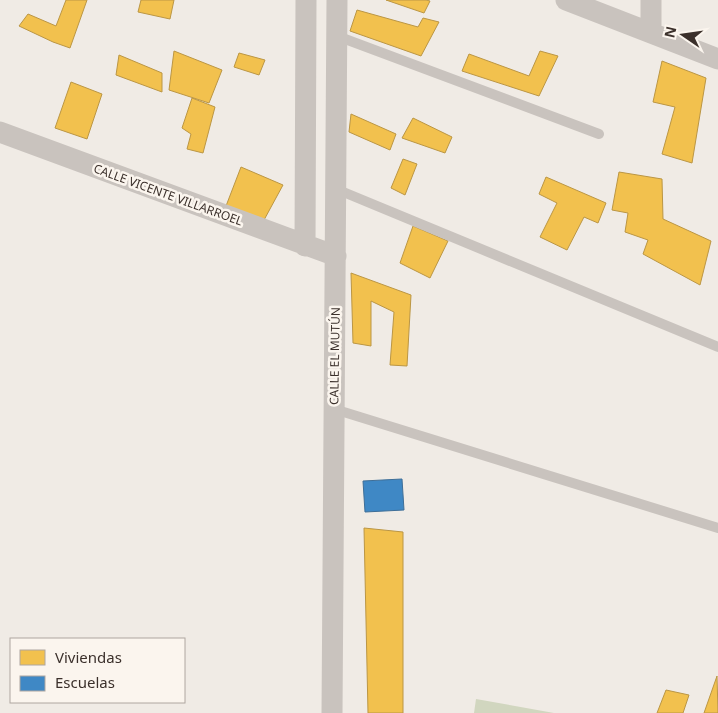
<svg xmlns="http://www.w3.org/2000/svg" width="718" height="713" viewBox="0 0 718 713" font-family="'Noto Sans',sans-serif">
<style>
.green{fill:#d1d6bf}
.homes{fill:#f2c14e;stroke:#bb9644}
.schools{fill:#3f88c5;stroke:#3e6e97}
.lines{fill:none;stroke-linecap:round;stroke-linejoin:round}
.service{stroke:#c9c3be;stroke-width:10}
.minor{stroke:#c9c3be;stroke-width:21}
.labels{text-anchor:middle;stroke-width:5;stroke-linejoin:round;paint-order:stroke}
.street-label{font-size:12px;fill:#3b302b;stroke:#fbf5ee}
</style>
<rect width="100%" height="100%" fill="#f0ebe5"/>
<path class="green" d="M476,699L554,713H474Z"/>
<path class="homes" d="M66,0H87L70,48L53,42L19,26L28,14L56,26Z
M141,0H174L170,19L138,12Z
M386,0H426L430,1L424,13Z
M357,10L418,27L423,18L439,22L421,56L350,31Z
M174,51L222,70L209,103L169,90Z
M540,51L558,56L539,96L462,71L469,54L529,76Z
M239,53L265,60L259,75L234,67Z
M119,55L162,73V92L116,75Z
M662,61L706,78L692,163L662,154L675,107L653,102Z
M71,82L102,94L87,139L55,128Z
M192,98L215,107L203,153L187,149L191,134L182,128Z
M351,114L396,134L390,150L349,132Z
M413,118L452,137L445,153L402,138Z
M403,159L417,164L405,195L391,188Z
M241,167L283,185L264,220L226,206Z
M619,172L662,179L663,219L711,241L700,285L643,254L648,240L625,232L628,213L612,210Z
M546,177L606,203L598,223L584,217L567,250L540,237L557,203L539,194Z
M413,226L448,241L430,278L400,263Z
M351,273L411,295L407,366L390,365L394,312L371,301V346L353,343Z
M364,528L403,532V713H368Z
M717,676L718,713H704Z
M666,690L689,695L683,713H657Z"/>
<path class="schools" d="M402,479L404,510L365,512L363,481Z"/>
<g class="lines">
<path class="service" d="M337,36L599,134
M336,189L718,347
M334,409L718,528"/>
<path class="minor" d="M566,0L718,59
M651,32V0
M0,132L336,256
M305,246L306,0
M332,713L337,0"/>
</g>
<g class="labels">
<g class="street-label">
<text transform="translate(168 195) rotate(20)" y="4">CALLE VICENTE VILLARROEL</text>
<text transform="translate(335 356) rotate(-89)" y="4">CALLE EL MUTÚN</text>
</g>
</g>
<rect x="10" y="638" width="175" height="65" fill="#fbf5ee" stroke="#aea6a0"/>
<rect x="20" y="650" width="25" height="15" fill="#f2c14e" stroke="#aea6a0"/>
<text x="55" y="663" font-size="15" fill="#3b302b">Viviendas</text>
<rect x="20" y="676" width="25" height="15" fill="#3f88c5" stroke="#aea6a0"/>
<text x="55" y="688" font-size="15" fill="#3b302b">Escuelas</text>
<g transform="translate(683 35) rotate(283)" stroke="#fbf5ee" stroke-width="4" paint-order="stroke">
<path d="M0-4L9 19L0 12L-9 19Z" fill="#3b302b"/>
<text y="-8" font-size="14" font-weight="bold" text-anchor="middle" fill="#3b302b">N</text>
</g>
</svg>
